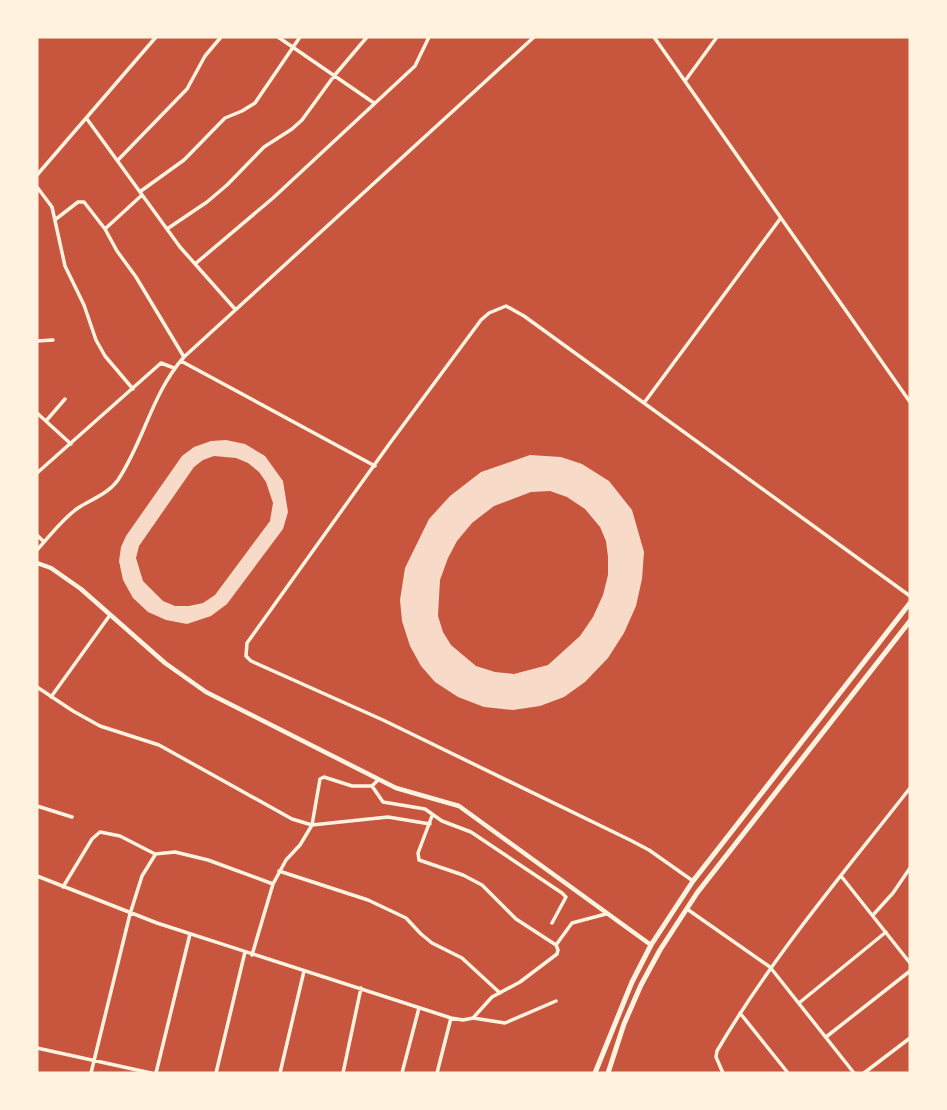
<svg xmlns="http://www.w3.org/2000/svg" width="947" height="1110" viewBox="0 0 947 1110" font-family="'PT Sans',sans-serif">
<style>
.building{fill:#f7dbc8;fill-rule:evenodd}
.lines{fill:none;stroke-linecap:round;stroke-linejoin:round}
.minor{stroke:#fff3e0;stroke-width:3.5}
.tertiary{stroke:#fff3e0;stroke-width:4.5}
.primary{stroke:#fff3e0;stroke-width:5}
</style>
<rect width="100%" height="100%" fill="#c8553d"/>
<path class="building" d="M226,440L245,444L265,456L283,481L288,512L283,529L227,604L211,616L187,624L166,620L148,612L133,598L123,580L119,561L121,547L126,536L182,456L194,447L211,441ZM214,456L236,458L248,463L259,472L266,482L273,503L270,521L215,595L203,603L189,606H175L163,601L143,581L136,558L139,546L194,467L203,460Z
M530,455L561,457L582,464L609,481L632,510L644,552L642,579L636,606L624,633L608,658L585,682L564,697L540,706L513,710L484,707L458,697L435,682L421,666L410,646L402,621L400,600L405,568L429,519L450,496L481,472ZM550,491L567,497L585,509L600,527L606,541L608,557V575L603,595L593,617L580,636L548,665L514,674L495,672L476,666L451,645L443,632L438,616L440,580L448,558L457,541L472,523L494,506L531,492Z"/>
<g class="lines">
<path class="minor" d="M278,37L374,103
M654,37L910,402
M685,81L717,37
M87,119L180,247L235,309
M118,160L187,89L205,56L221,37
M37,175L156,37
M37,187L52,207L65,266L84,305L96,340L105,356L133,389
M141,191L184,160L225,118L242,111L255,103L300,37
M56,219L78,202H84L105,229L117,251L136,277L184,357
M105,229L142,195
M167,229L207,202L227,185L264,147L292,129L302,120L334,76L367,37
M195,264L273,198L415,66L429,37
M37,341L53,340
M181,361L375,466
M644,403L780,219
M37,413L71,444
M46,421L65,399
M37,473L161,363L174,368
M37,535L44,542
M37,550C50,536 62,519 78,508C92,499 108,494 118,480C144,441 152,393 184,357L534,37
M37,687L73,711L100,726L159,745L292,819L312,825L388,817L430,824
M51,697L110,615
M372,786L383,802L425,809L442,821L471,832L562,893L566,897L552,923
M37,806L72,817
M279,871L368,900L406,918L421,934L432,943L462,958L500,993
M37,876L157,923L451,1018L463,1020L473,1018L492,997L520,982L557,954L558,950L556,945L516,919L482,885L463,875L419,860L418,853L432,816
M841,876L910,963
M693,881L649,850L630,840L383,720L251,661L246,656L247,643L390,443L481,320L489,313L506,306L524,316L910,596
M63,887L92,839L100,832L120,836L155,854L175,852L208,860L273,884
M687,909L770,967L854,1073
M873,915L893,893L910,868
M556,945L572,923L606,914
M252,955L273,884L286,860L300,845L312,825L320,779L324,777L352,786H372L378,780
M799,1003L886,932
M740,1013L788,1073
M473,1018L505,1023L556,1001
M826,1037L910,971
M37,1048L151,1073
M91,1073L130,914L142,876L155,855
M156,1073L190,934
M216,1073L245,952
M280,1073L304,971
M343,1073L361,988
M402,1073L419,1008
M437,1073L451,1018
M723,1073L716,1057L717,1051C772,957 843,874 910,788
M864,1073L910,1038"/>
<path class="tertiary" d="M37,563L51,568L81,589L165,663L206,692L396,788L459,806L651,945"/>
<path class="primary" d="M595,1073L632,982L651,945L693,881L910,603
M608,1073L624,1024L641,985L660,950L697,893L910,621"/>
</g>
<rect width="947" height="1110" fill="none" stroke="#fff3e0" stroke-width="77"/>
</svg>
